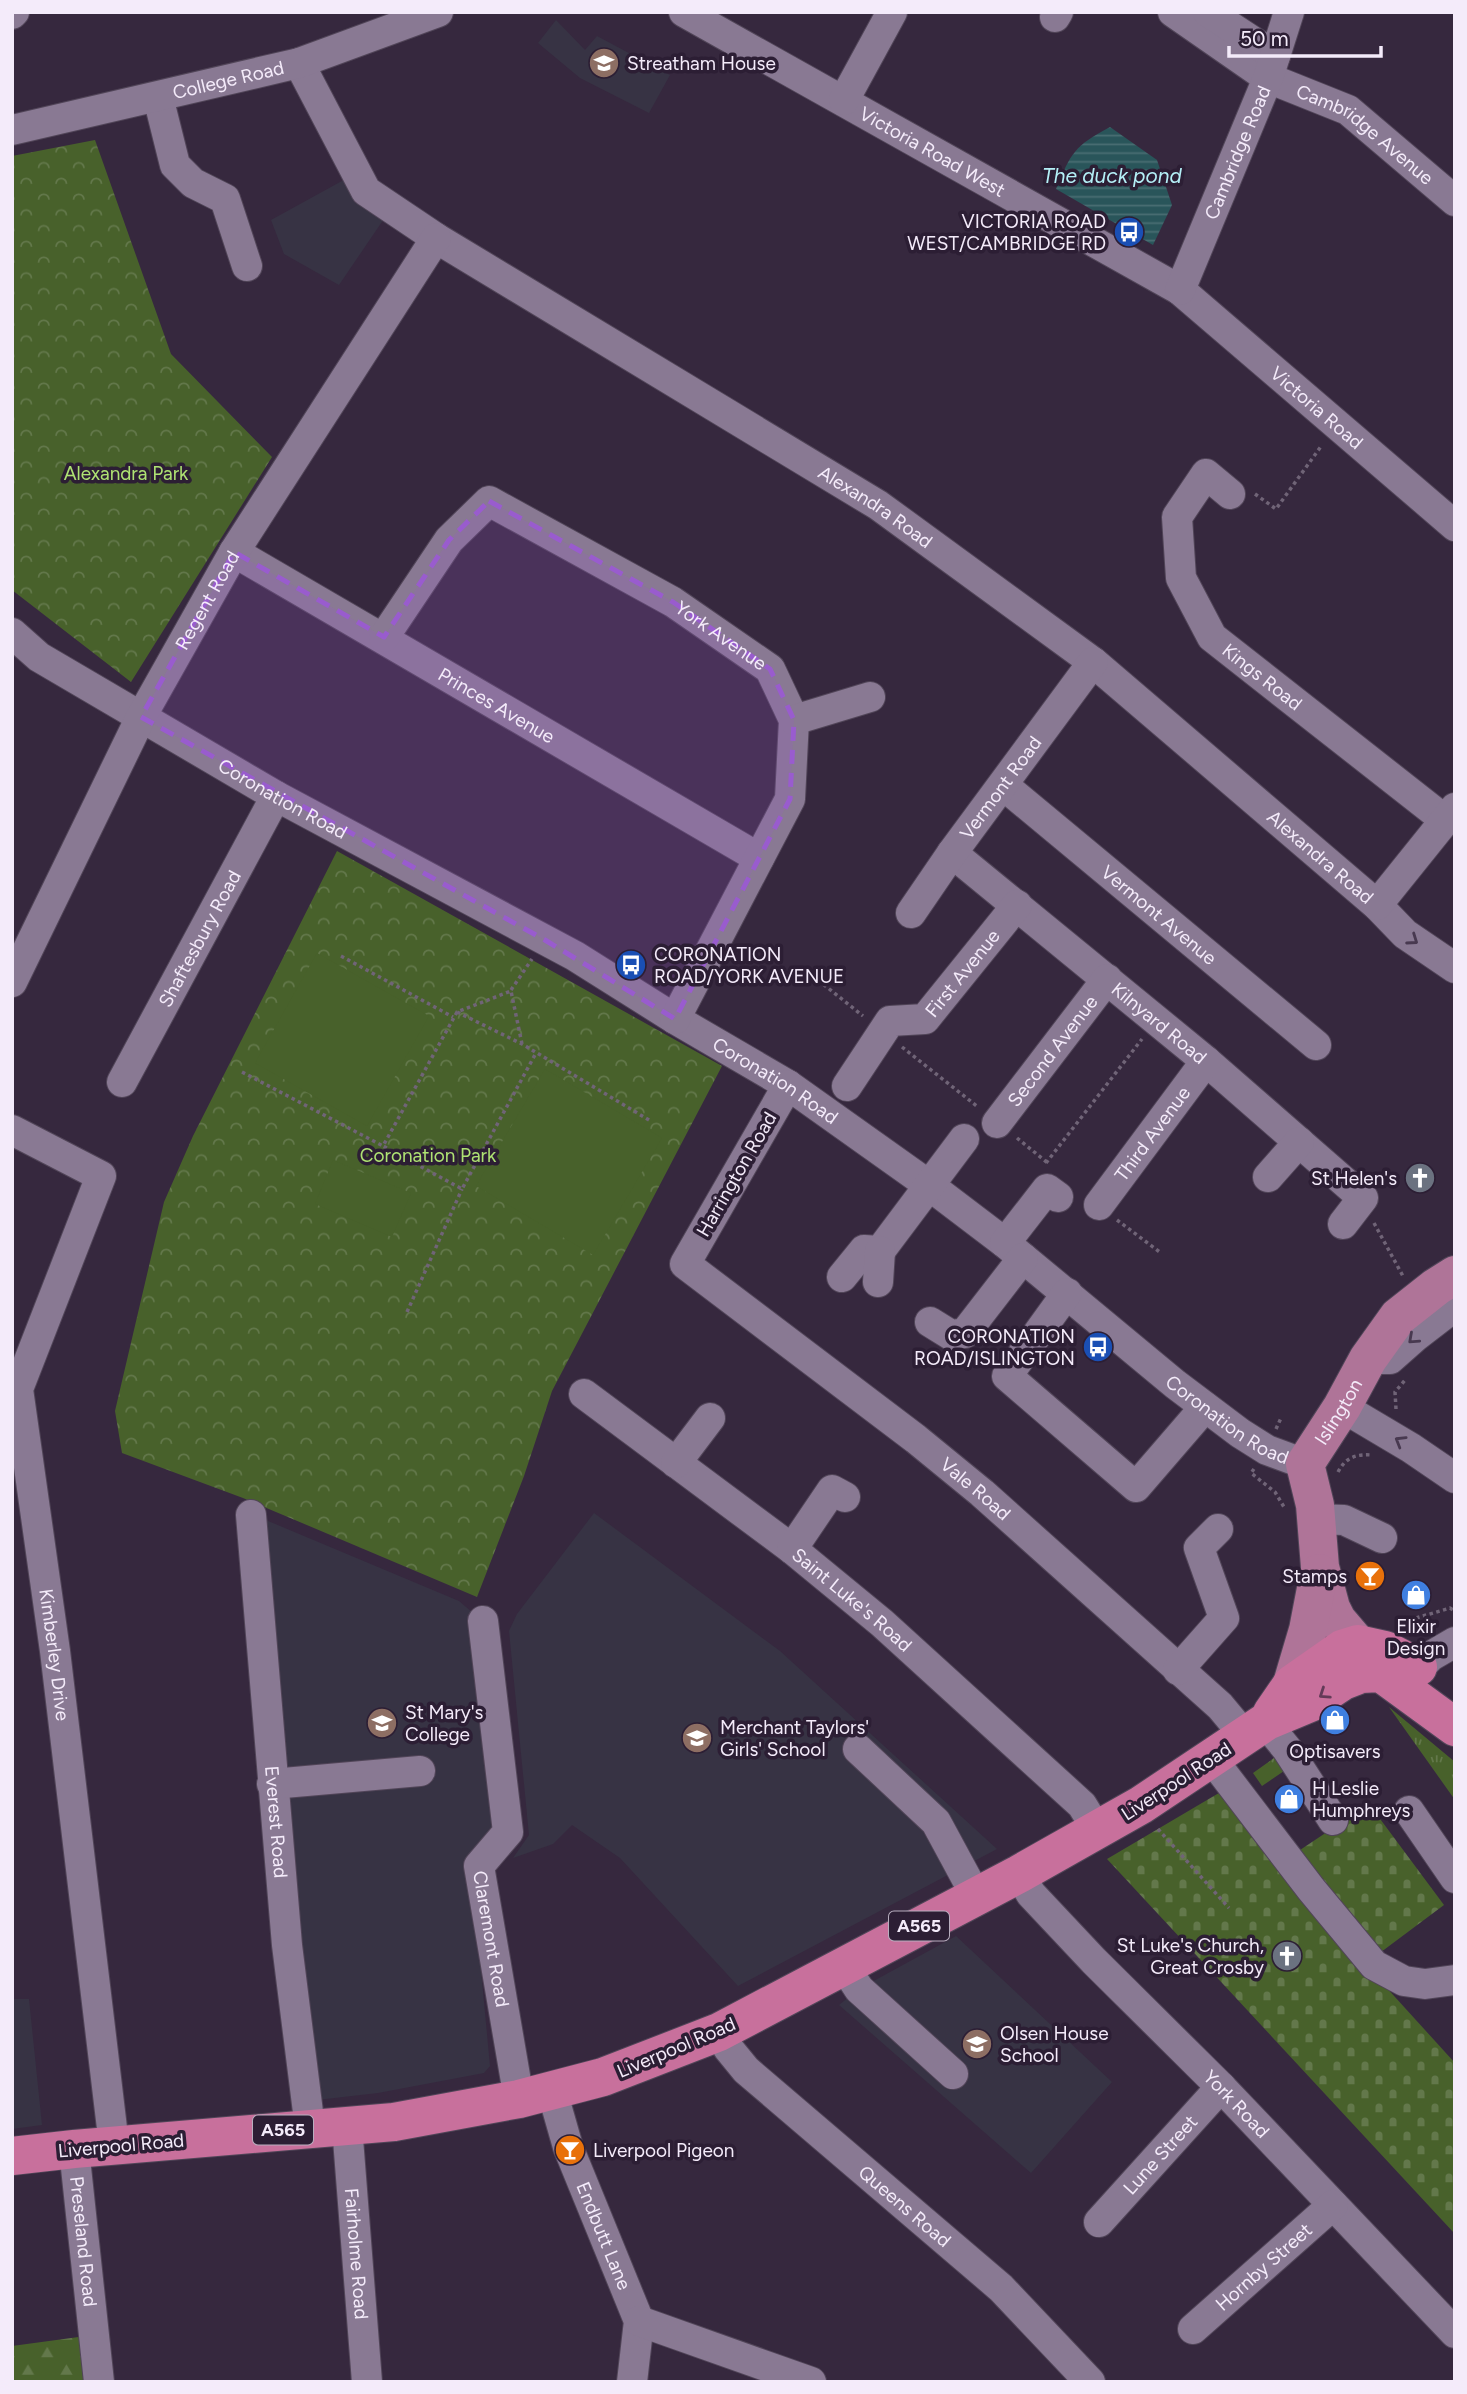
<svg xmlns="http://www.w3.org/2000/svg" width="1467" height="2394" viewBox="0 0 1467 2394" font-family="Figtree,sans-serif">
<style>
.education{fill:#373344}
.grass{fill:url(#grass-tufts)}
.forest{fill:url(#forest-firs)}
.cemetery{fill:url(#cemetery-stones)}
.park{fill:url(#park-crowns)}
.garden{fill:#48612b}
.water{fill:url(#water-rules)}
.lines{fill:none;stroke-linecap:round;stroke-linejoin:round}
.minor-casing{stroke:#514558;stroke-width:32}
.major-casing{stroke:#514558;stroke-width:40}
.highway-casing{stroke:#514558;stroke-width:40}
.path{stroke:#706477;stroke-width:3.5;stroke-dasharray:3.5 3.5;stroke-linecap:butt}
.minor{stroke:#897993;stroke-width:30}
.major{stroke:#af7498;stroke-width:38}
.highway{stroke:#c8709c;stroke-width:38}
.oneway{stroke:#483950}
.oneway2{stroke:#633b58}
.marked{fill:#995cce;fill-opacity:0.2;stroke:#995cce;stroke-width:5;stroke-dasharray:14 9;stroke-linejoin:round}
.labels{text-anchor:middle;stroke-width:7;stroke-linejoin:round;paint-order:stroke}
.shield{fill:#2c1e34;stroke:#b8aebf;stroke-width:2}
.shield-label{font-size:18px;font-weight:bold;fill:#f4ebfa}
.poi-label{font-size:19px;fill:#f4ebfa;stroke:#2c1e34;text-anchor:start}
.street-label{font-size:19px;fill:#f4ebfa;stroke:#2c1e34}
.park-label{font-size:19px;fill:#afe373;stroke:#2c1e34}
.water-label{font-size:21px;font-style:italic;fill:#b4f0f7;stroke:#2c1e34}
</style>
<defs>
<pattern id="grass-tufts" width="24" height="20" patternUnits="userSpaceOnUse" patternTransform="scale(1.75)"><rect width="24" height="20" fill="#48612b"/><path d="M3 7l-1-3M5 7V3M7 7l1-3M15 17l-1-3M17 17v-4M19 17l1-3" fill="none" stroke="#63784b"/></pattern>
<pattern id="forest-firs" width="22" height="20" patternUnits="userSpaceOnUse" patternTransform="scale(1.75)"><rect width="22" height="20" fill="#48612b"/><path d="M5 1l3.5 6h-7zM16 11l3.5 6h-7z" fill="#63784b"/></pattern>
<pattern id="cemetery-stones" width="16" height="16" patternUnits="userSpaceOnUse" patternTransform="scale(1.75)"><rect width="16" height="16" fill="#48612b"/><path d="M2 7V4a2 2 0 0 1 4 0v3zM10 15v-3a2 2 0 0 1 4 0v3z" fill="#63784b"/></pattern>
<pattern id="park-crowns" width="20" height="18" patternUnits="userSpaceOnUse" patternTransform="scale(1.75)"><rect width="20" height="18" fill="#48612b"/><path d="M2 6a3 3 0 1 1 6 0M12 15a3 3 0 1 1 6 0" fill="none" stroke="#63784b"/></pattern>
<pattern id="water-rules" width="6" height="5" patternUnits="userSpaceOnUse" patternTransform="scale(1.75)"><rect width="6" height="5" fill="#29555a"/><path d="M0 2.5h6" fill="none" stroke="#496e73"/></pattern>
</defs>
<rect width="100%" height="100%" fill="#36283e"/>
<path class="education" d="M556,20L585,50L597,36L670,75L649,113L580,78L538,43Z
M351,176L390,210L339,285L284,254L271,220Z
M594,1513L780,1651L997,1849L738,1986L620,1858L572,1825L553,1844L513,1858L529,1835L509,1631L517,1614Z
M261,1518L459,1601L473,1613L497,1831L486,1835L478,1843L471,1863L490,2066L484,2073L378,2093L317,2100L296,1962Z
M956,1936L1112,2082L1031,2173L839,2005L859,1989Z
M29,1999L42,2125L12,2129V1999Z"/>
<path class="grass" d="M1389,1707L1455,1762V1800Z
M1281,1753L1284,1771L1262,1786L1253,1773Z"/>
<path class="forest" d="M86,2336L94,2382H12V2346Z"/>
<path class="cemetery" d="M1224,1790L1285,1860L1369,1804L1444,1905L1365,1964L1455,2063V2234L1107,1859Z"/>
<path class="park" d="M95,140L171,354L272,457L131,682L12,590V156Z
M337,851L722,1066L552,1391L524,1476L477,1597L243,1498L122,1453L115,1411L164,1202L193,1136Z"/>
<path class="garden" d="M317,953L429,1016L367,1126L255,1063Z
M545,1069L662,1138L593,1255L476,1186Z
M333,1160L411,1193L392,1237L315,1204Z"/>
<path class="water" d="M1110,127L1157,160L1172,205L1153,245L1056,189C1071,153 1074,146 1110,127Z"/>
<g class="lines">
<g class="minor-casing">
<g id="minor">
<path id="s1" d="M684,12L1180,290L1455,526"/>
<path id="s2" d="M1173,12L1268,78L1348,110L1455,201"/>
<path d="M1208,12L1275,56"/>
<path d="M12,14L14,12"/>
<path d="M1055,17L1058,12"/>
<path id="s3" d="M299,63L366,191L436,238L878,505L1093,662L1377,905L1405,934L1455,968"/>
<path d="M158,97L175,165L193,183L225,199L247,266"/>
<path d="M844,100L892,12"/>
<path id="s4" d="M12,130L299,63L438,12"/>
<path id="s5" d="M1180,290L1268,78L1289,12"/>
<path id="s6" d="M1230,494L1206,474L1177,517L1181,578L1212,637L1445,820"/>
<path id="s7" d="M234,552L759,858"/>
<path id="s8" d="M12,633L39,657L276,796L575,956L675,1019L788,1085L930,1186L1005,1243L1175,1384L1240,1433L1267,1450L1305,1464"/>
<path id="s9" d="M384,637L449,540L489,501L673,602L770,669L794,720L790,799L675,1019"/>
<path d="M794,720L870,697"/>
<path id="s10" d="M1003,785L1316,1045"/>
<path id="s11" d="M952,853L1206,1061L1363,1198L1343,1224"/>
<path d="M1377,905L1455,808"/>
<path id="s12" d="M911,913L952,853L1093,662"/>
<path id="s13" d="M12,982L141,717L234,552L436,238"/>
<path id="s14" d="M122,1082L276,796"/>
<path id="s15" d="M788,1085L685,1264L916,1439L982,1493L1220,1706L1245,1736"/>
<path id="s16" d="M847,1086L890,1021L925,1019L1017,905"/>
<path id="s17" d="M997,1123L1107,979"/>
<path id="s18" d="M12,1130L101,1176L18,1389L55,1651L114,2145"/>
<path d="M1268,1177L1299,1142"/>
<path id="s19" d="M1099,1205L1206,1061"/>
<path d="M1005,1243L1047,1189L1058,1197"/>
<path d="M842,1277L864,1250L880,1251L964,1139"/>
<path d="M878,1282L880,1251"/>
<path d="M1067,1293L1007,1376L1136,1487L1205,1407"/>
<path d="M930,1322L951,1335L965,1333L1023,1258"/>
<path d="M1368,1359H1390L1416,1336L1455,1306"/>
<path id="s20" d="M584,1394L792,1549L882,1623L1082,1805L1098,1831"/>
<path d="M1342,1407L1411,1448L1455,1478"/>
<path d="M676,1463L710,1418"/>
<path id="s21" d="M251,1515L287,1945L310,2128"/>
<path d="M1317,1519L1344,1520L1382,1538"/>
<path d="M792,1549L832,1490L845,1497"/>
<path id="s22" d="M483,1621L508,1832L479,1866L519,2099"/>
<path d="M1419,1668L1431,1656L1455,1642"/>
<path d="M1178,1670L1224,1618L1199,1548L1218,1529"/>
<path d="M1265,1722L1287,1749L1333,1820"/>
<path d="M858,1749L936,1822L976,1896"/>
<path d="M1212,1759L1311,1889L1374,1965L1404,1981L1425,1984L1455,1980"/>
<path d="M272,1784L420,1771"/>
<path d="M1409,1811L1455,1878"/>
<path id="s23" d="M1019,1874L1031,1894L1094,1961L1221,2087L1455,2333"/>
<path d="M844,1966L859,1989L953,2074"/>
<path id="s24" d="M719,2032L728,2048L746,2070L1001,2288L1090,2382"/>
<path id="s25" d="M552,2091L568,2147L639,2321L632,2382"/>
<path id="s26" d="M347,2126L367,2382"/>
<path id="s27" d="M74,2149L99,2382"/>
<path id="s28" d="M1099,2222L1221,2087"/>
<path d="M639,2321L811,2382"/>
<path id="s29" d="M1193,2329L1333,2205"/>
</g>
</g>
<g class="major-casing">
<g id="major">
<path id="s30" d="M1377,1667L1337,1620L1331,1608L1320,1567L1315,1505L1305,1464L1342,1407L1368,1359L1398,1317L1436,1287L1455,1275"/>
<path d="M1292,1684L1308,1630L1319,1573"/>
</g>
</g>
<g class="highway-casing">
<path id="highway" d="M1272,1713L1292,1684L1342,1649L1358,1644L1385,1650L1418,1667
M12,2156L74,2149L394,2122L519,2099L603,2077L719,2032L1019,1874L1141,1805L1267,1721L1310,1703L1343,1681L1361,1674L1381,1673L1455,1727"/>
</g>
<path class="path" d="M1255,494L1276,509L1322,445
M341,956L453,1017
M818,980L863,1016
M511,990L532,959
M457,1012L522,1044L649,1120
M522,1044L511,991L457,1012L383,1146L462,1189L536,1053
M902,1047L978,1107
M242,1072L383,1146
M1017,1138L1049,1164
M1046,1163L1142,1039
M1117,1220L1161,1253
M1374,1223L1404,1278
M407,1312L462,1189
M1396,1409L1395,1392L1406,1379
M1276,1429L1281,1418
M1254,1469L1251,1473L1275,1492L1284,1507
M1338,1472C1346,1457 1356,1454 1372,1455
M1396,1624L1450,1608L1455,1611
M1158,1829L1229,1908"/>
<use href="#minor" class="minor"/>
<use href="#major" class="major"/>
<use href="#highway" class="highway"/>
</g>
<defs><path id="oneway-chevron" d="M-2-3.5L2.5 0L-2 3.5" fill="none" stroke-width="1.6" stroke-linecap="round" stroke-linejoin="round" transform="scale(1.75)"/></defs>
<g class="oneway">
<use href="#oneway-chevron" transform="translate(1413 940) rotate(35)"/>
<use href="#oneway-chevron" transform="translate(1413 1339) rotate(138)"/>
<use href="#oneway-chevron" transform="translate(1400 1441) rotate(-149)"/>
</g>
<use class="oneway2" href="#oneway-chevron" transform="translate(1324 1694) rotate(146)"/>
<path class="marked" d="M489,501L673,602L770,669L794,720L790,799L675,1019L545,940L141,717L234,552L384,637L449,540Z"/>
<defs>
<g id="school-disc" transform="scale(1.575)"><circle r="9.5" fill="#8d6e63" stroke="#2c1e34"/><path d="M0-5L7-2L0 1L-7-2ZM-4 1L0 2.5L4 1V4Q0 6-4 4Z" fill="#fff"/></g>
<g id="bus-disc" transform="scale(1.575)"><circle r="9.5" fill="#1a4fb4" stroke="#2c1e34"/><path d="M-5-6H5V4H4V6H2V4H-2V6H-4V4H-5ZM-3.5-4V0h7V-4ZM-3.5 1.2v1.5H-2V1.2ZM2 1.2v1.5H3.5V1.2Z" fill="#fff"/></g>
<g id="church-disc" transform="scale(1.575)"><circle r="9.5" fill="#6b7280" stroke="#2c1e34"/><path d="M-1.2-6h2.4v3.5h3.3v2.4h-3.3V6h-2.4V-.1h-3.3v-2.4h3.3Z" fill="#fff"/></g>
<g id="bar-disc" transform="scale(1.575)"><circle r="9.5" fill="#e8710a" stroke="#2c1e34"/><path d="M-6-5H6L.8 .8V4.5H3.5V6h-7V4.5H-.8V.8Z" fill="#fff"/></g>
<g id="shop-disc" transform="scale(1.575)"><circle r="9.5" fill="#3f7fe0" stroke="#2c1e34"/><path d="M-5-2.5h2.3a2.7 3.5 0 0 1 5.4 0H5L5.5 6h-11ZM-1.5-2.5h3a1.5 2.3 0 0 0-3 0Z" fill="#fff"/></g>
</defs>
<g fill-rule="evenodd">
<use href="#school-disc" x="604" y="63"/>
<use href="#bus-disc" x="1129" y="232"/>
<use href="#bus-disc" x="631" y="965"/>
<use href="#church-disc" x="1420" y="1178"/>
<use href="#bus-disc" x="1098" y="1347"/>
<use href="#bar-disc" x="1370" y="1576"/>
<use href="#shop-disc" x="1416" y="1595"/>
<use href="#shop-disc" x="1335" y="1720"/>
<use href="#school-disc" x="382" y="1723"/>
<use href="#school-disc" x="697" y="1738"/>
<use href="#shop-disc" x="1289" y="1799"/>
<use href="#church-disc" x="1287" y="1956"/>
<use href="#school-disc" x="977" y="2044"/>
<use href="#bar-disc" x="570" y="2150"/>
</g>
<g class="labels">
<g class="shield">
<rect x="889" y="1911.5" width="60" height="29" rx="5"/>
<rect x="253" y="2115.5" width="60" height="29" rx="5"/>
</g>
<g class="shield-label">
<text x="919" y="1932">A565</text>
<text x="283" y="2136">A565</text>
</g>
<g class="poi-label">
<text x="627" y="70">Streatham House</text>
<text x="1106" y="228" text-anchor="end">VICTORIA ROAD<tspan x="1106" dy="22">WEST/CAMBRIDGE RD</tspan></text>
<text x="654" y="961">CORONATION<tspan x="654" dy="22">ROAD/YORK AVENUE</tspan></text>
<text x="1397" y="1185" text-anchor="end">St Helen's</text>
<text x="1075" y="1343" text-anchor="end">CORONATION<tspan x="1075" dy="22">ROAD/ISLINGTON</tspan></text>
<text x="1347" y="1583" text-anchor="end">Stamps</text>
<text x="1416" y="1633" text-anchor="middle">Elixir<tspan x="1416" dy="22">Design</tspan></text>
<text x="405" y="1719">St Mary's<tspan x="405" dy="22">College</tspan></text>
<text x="720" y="1734">Merchant Taylors'<tspan x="720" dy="22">Girls' School</tspan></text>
<text x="1335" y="1758" text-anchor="middle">Optisavers</text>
<text x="1312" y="1795">H Leslie<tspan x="1312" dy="22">Humphreys</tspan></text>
<text x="1264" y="1952" text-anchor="end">St Luke's Church,<tspan x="1264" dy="22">Great Crosby</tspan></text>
<text x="1000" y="2040">Olsen House<tspan x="1000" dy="22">School</tspan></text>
<text x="593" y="2157">Liverpool Pigeon</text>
</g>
<g class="street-label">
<text dy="7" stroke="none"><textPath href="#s4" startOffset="222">College Road</textPath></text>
<text dy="7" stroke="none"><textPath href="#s2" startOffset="229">Cambridge Avenue</textPath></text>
<text dy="7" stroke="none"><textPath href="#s1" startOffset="285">Victoria Road West</textPath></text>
<text dy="7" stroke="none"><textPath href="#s5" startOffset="149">Cambridge Road</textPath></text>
<text dy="7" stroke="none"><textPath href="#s1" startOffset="749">Victoria Road</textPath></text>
<text dy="7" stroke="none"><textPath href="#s3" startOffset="744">Alexandra Road</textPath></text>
<text dy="7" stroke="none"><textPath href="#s13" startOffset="429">Regent Road</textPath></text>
<text dy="7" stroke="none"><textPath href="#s9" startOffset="441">York Avenue</textPath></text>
<text dy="7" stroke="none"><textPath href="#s6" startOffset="275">Kings Road</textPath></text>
<text dy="7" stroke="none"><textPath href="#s7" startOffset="304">Princes Avenue</textPath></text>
<text dy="7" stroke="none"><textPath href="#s12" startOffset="154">Vermont Road</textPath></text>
<text dy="7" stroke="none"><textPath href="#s8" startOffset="318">Coronation Road</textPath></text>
<text dy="7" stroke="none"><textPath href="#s3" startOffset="1311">Alexandra Road</textPath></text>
<text dy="7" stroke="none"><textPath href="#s10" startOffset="203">Vermont Avenue</textPath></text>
<text dy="7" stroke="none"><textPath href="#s14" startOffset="163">Shaftesbury Road</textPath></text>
<text dy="7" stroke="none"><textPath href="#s16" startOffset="172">First Avenue</textPath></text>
<text dy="7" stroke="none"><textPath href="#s11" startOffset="268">Kilnyard Road</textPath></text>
<text dy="7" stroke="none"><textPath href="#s17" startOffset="91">Second Avenue</textPath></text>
<text dy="7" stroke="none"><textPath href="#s8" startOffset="886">Coronation Road</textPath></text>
<text dy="7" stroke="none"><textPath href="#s19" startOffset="89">Third Avenue</textPath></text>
<text transform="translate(736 1174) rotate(-60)" y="7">Harrington Road</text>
<text dy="7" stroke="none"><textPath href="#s30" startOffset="284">Islington</textPath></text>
<text dy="7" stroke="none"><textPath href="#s8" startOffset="1452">Coronation Road</textPath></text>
<text dy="7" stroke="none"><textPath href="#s15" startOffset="574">Vale Road</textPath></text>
<text dy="7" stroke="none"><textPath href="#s20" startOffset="338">Saint Luke's Road</textPath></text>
<text dy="7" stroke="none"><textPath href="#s18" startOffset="597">Kimberley Drive</textPath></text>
<text transform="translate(1176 1781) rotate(-33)" y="7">Liverpool Road</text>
<text dy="7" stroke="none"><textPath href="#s21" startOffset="308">Everest Road</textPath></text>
<text dy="7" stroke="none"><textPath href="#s22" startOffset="331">Claremont Road</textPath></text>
<text transform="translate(676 2047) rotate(-23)" y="7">Liverpool Road</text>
<text dy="7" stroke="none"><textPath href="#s23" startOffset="317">York Road</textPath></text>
<text transform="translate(121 2145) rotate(-5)" y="7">Liverpool Road</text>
<text dy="7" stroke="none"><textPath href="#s28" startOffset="91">Lune Street</textPath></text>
<text dy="7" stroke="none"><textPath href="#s24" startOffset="256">Queens Road</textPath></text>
<text dy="7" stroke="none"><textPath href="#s25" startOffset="154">Endbutt Lane</textPath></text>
<text dy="7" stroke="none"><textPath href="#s27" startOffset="93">Preseland Road</textPath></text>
<text dy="7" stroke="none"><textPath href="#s26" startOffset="128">Fairholme Road</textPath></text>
<text dy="7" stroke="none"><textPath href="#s29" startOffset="94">Hornby Street</textPath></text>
</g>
<g class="park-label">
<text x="126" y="480">Alexandra Park</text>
<text x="428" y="1162">Coronation Park</text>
</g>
<g class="water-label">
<text x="1112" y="183">The duck pond</text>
</g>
</g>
<rect width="1467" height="2394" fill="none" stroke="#f4ebfa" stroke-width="28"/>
<path d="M1229 46v10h152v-10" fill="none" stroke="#f4ebfa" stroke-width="3.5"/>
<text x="1240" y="46" font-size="21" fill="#f4ebfa" stroke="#2c1e34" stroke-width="5" paint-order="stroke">50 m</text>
</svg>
